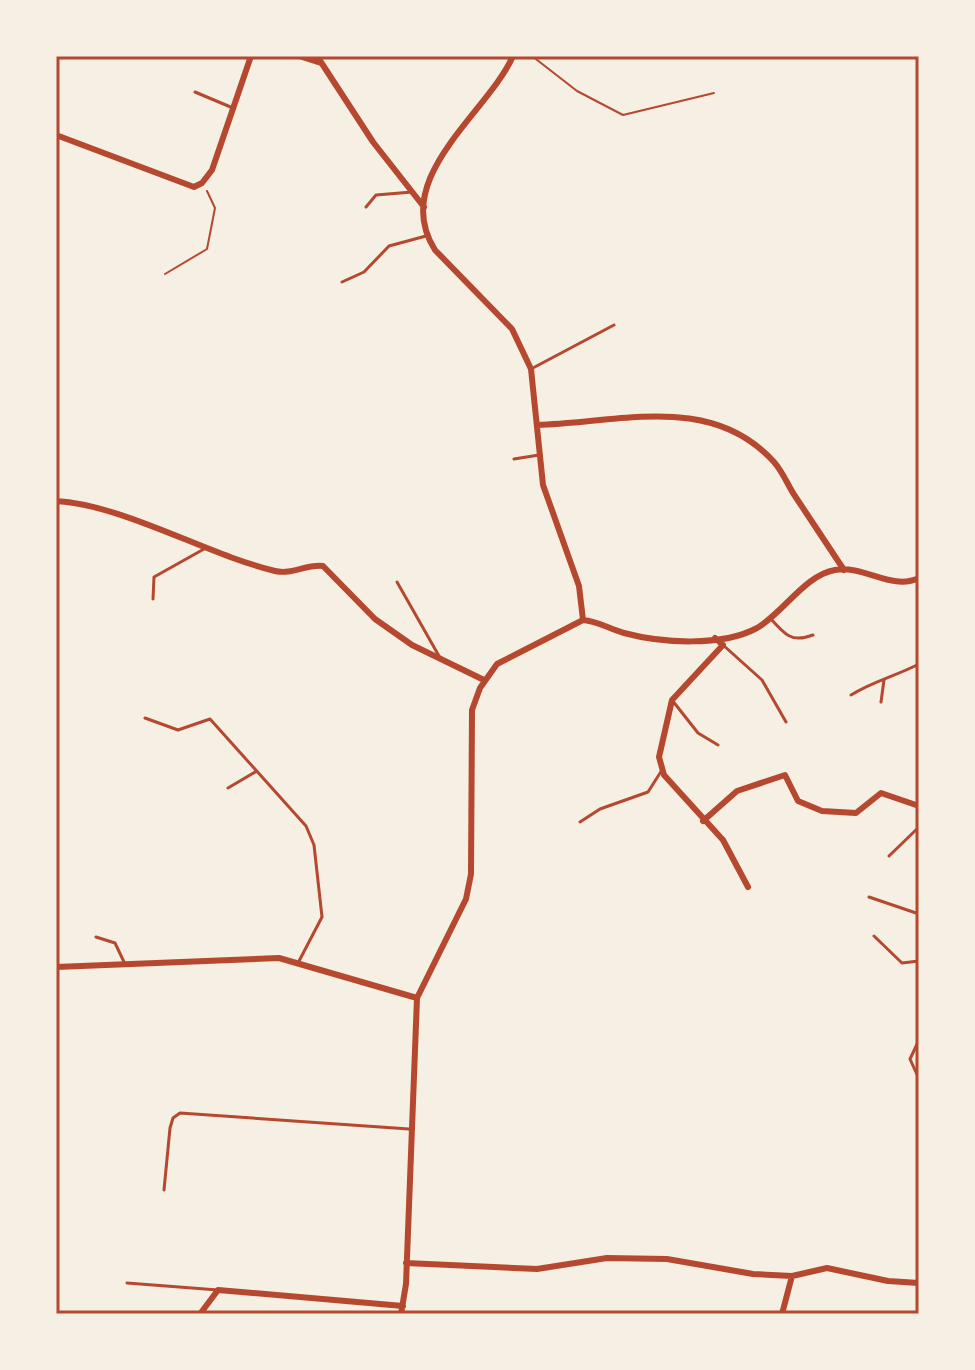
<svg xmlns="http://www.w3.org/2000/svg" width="975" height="1370" viewBox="0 0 975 1370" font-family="'IBM Plex Serif',serif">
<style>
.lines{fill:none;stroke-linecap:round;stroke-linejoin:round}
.path{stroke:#b5482f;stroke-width:2}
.service{stroke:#b5482f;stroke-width:3}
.minor{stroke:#b5482f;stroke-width:6}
.neatline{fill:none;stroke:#b5482f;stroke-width:3}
</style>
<rect width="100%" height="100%" fill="#f6efe4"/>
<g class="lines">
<path class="path" d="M532,56L577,91L623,115L714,93
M165,274L207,249L215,208L207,191"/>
<path class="service" d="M195,92L233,108
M366,207L376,195L412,192
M342,282L364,272L389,246L426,236
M531,369L614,325
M514,459L539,455
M397,582L439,656
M153,599L154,577L204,549
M771,619C785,635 792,643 813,635
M723,645L762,680L786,722
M851,695C873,681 896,676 919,664
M672,700L698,733L718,745
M881,702L884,680
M145,718L178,730L210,719L306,826L314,845L322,917L298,963
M228,788L257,771
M580,822L600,809L648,792L662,770
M889,856L919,827
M869,897L919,914
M874,936L902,963L919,961
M96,937L115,943L125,964
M919,1040L910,1059L919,1079
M164,1190L170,1128L173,1118L180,1113L409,1129
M127,1283L218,1290
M401,1313L415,1314"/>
<path class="minor" d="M299,56L321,63
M317,56L373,142L424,207
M513,56C488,113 389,178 435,250L512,329L531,369L543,485L579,586L583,620
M56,135L194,187L202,183L212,170L251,56
M537,425C618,423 711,392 774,462C782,471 787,483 793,493C810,519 827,544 844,570
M56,501C124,505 205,554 275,571C292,575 306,564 323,566L375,619L412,645L484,680
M715,638L723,645L672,700L659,757L664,775L723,840L748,887
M703,821L737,791L785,775L798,801L822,811L856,813L881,793L919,806
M56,967L279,958L417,998
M406,1263L537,1269L607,1258L667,1259L753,1274L792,1276L827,1268L888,1281L919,1283
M200,1314L218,1290L403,1306
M401,1314L406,1284L417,998L466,899L471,874L472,710L480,688L497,664L583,620C598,621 609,629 624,633C661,643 722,647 757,628C783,613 805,575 835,570C865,565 891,591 919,578
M782,1314L792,1276"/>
</g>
<rect width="975" height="1370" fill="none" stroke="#f6efe4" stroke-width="116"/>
<rect x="58" y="58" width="859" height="1254" class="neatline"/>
</svg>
